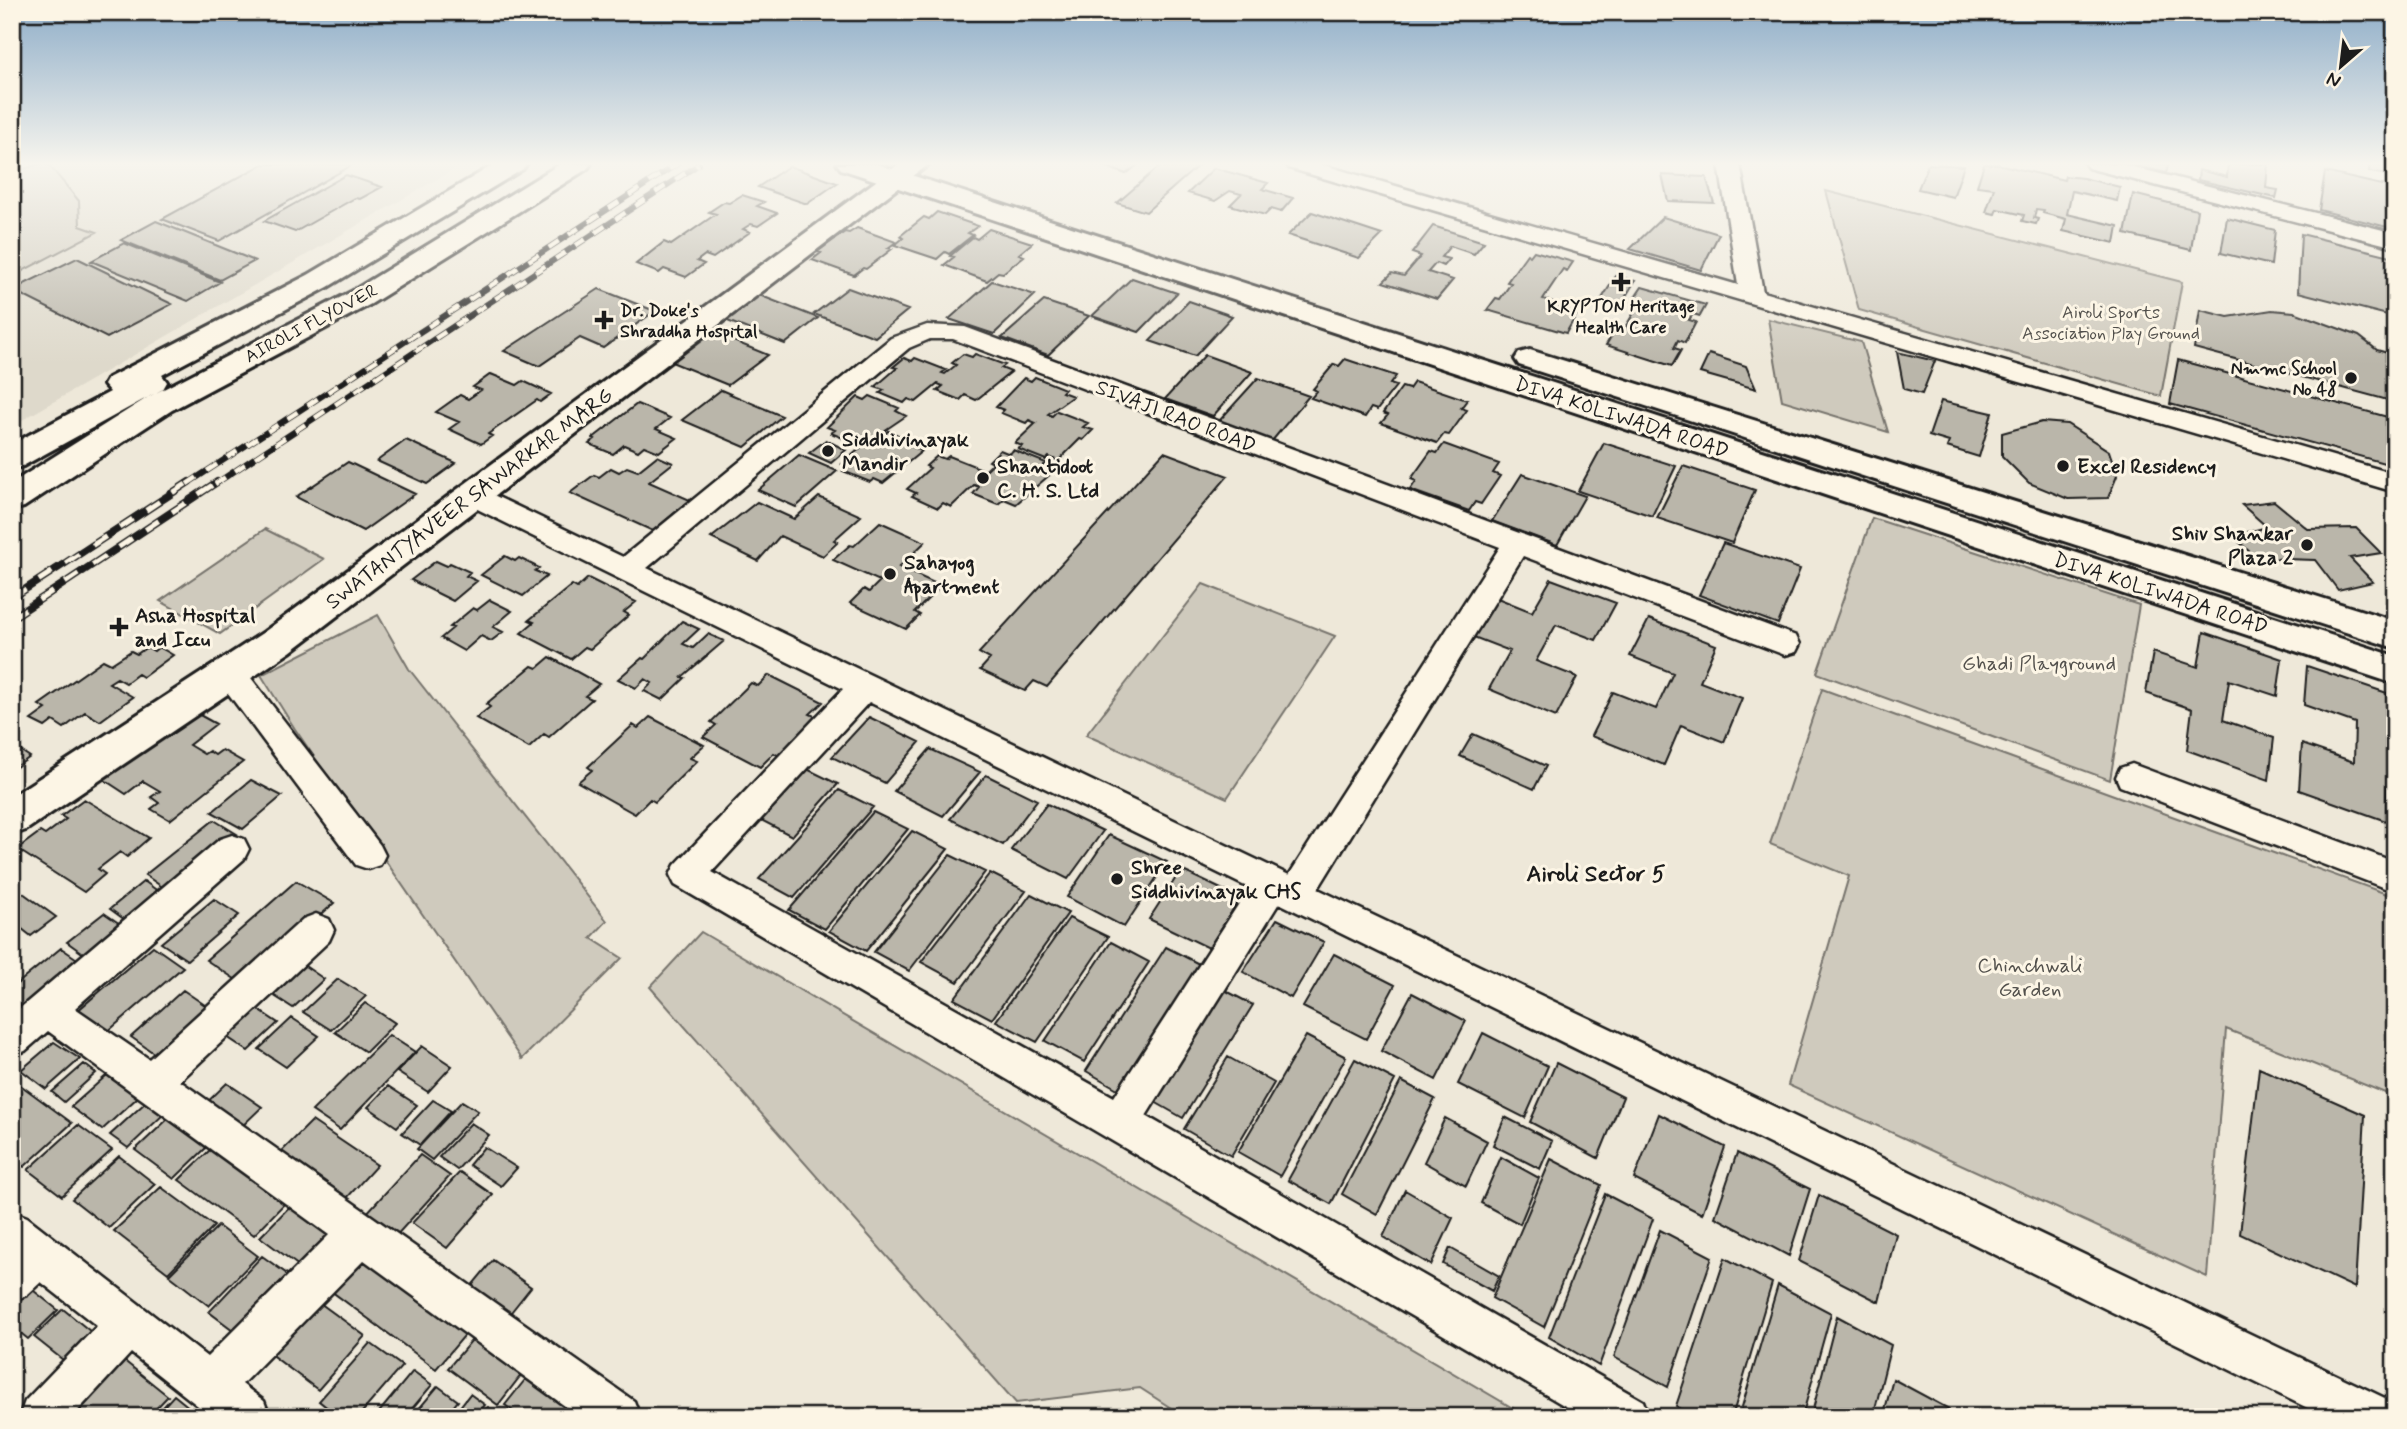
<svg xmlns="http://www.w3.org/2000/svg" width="2407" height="1429" viewBox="0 0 2407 1429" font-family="Mynerve,sans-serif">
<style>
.built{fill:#ded9cb}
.green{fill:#cfcabd;stroke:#76736c;stroke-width:2}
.building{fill:#bab6aa;stroke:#1c1c1c;stroke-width:2}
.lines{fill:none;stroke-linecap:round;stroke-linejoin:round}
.minor-casing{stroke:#1c1c1c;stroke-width:5}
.secondary-casing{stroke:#1c1c1c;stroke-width:6}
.primary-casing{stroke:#1c1c1c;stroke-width:6}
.minor{fill:#fcf5e5;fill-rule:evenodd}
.secondary{fill:#fcf5e5;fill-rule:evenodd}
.primary{fill:#fcf5e5;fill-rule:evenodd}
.rail-far1-casing{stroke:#1c1c1c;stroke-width:6}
.rail-casing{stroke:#1c1c1c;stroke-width:8}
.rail-far1{stroke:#fcf5e5;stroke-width:4.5;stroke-dasharray:12;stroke-linecap:butt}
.rail{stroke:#fcf5e5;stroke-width:5;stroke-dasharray:16;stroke-linecap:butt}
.poi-dot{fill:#1c1c1c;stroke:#fcf5e5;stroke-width:2.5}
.labels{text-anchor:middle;stroke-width:6;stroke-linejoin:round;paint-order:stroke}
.far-poi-label{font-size:18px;font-weight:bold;fill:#1c1c1c;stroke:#fcf5e5}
.far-park-label{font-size:18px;fill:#52504c;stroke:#fcf5e5}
.far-street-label{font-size:18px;fill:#1c1c1c;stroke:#fcf5e5}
.street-label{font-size:21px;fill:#1c1c1c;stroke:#fcf5e5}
.poi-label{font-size:21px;font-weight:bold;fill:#1c1c1c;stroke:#fcf5e5;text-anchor:start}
.park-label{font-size:21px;fill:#52504c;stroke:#fcf5e5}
.neighbourhood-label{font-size:23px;font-weight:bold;fill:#1c1c1c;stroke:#fcf5e5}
</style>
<rect width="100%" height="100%" fill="#eee8d9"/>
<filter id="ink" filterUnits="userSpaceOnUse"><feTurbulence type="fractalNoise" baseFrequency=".0143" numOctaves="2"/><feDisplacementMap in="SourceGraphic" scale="14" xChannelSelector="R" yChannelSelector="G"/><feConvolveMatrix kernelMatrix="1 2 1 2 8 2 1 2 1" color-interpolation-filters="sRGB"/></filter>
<g filter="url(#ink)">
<path class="built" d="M12,164H463L12,426Z"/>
<path class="green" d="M39,164H48L79,201L80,226L97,232L15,275L12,274V173Z
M1826,191L2182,282L2161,396L1859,310Z
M1768,319L1861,342L1888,432L1782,400Z
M1872,518L2139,605L2110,780L1817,673Z
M265,529L324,559L220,634L160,601Z
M1203,584L1335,636L1227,798L1086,735Z
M378,615L409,669L607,921L591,938L622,958L522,1059L295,729L261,675Z
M1822,689L2395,897V1097L2226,1029L2207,1277L1788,1085L1849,876L1770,844Z
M701,932L1528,1417H1185L1140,1388L1016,1403L650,987Z"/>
<path class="building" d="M263,164H354L219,241L162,219Z
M1099,164H1139L1126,174Z
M1162,164H1200L1146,212L1117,203Z
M1928,164L1964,166L1953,197L1918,189Z
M1984,164H1998L2064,180L2065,176L2083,178L2120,187L2117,201L2072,191L2067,214L2118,226L2115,243L2063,231L2066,219L2043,213L2044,210L2036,209L2034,218L2038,219L2036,224L2022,221L2024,215L1997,209L1995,214L1986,212L1994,188L1977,186Z
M2128,164H2169L2166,173Z
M2228,164H2268L2266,188L2278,190L2276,198L2198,180L2199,170L2227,177Z
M2369,164H2395V176L2369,172Z
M789,166L837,183L807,204L758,187Z
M1214,168L1268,183L1262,189L1293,198L1281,212L1271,209L1265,215L1230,205L1241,194L1230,191L1215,201L1188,193Z
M2325,172L2395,188V229L2319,210Z
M346,175L382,187L360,199L355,198L295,232L264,221Z
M1662,175L1706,177L1714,203L1668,201Z
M2133,194L2197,210L2191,250L2125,234Z
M742,195L764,202L757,206L777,213L758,226L751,224L743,229L750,232L713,258L705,255L697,261L704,264L686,277L664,269L659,273L636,264L664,242L671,245L716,214L709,212L724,202L729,203Z
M937,212L978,226L968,233L973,235L949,254L945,252L937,259L895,245L903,238L900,236L924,217L929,219Z
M1312,212L1382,235L1359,258L1288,235Z
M1663,217L1719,234L1701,270L1630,249Z
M2227,218L2275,230L2271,265L2221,253Z
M156,221L255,261L220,280L121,240Z
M1433,226L1484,242L1474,254L1450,246L1441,257L1449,259L1443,266L1436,263L1428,272L1453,280L1437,299L1383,282L1392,273L1404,276L1421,256L1412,253Z
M857,228L896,242L888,248L892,249L866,269L863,268L854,275L812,260L821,253L817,252L845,232L849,233Z
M989,229L1032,243L1019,254L1024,256L1003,273L998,272L987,281L944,265L954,257L950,256L973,237L977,239Z
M2301,234L2395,257V317L2298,292Z
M124,243L220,282L188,301L91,261Z
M1534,251L1573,262L1567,271L1563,269L1543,299L1563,305L1560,309L1577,314L1566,333L1487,310L1496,298L1500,299L1511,283L1507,282L1527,254L1530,256Z
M77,258L172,304L107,338L12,290Z
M1616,276L1635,281L1620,306L1601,300Z
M1132,278L1177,293L1139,332L1092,316Z
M992,281L1035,295L994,334L949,319Z
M1642,287L1706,305L1700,316L1693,314L1689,320L1696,322L1685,343L1678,340L1674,348L1681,350L1672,366L1606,345L1614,332L1621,334L1641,301L1634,299Z
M848,288L908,310L875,337L814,314Z
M599,289L655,311L603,348L580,338L539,366L504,351Z
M759,295L818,318L785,344L725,320Z
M1044,301L1089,316L1048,355L1002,338Z
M1189,301L1232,316L1195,356L1150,341Z
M2200,310L2228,317L2272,310L2294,312L2359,336L2377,350L2395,355V402L2194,348Z
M709,331L768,355L728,385L669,361Z
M1897,352L1935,361L1922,394L1904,389Z
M963,354L972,357L975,354L1005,365L1001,368L1011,372L976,400L965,395L960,400L937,391L943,386L938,384L916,402L908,399L904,403L880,393L884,390L875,387L897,368L893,367L904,358L912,361L915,358L946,370L942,373L945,374L956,365L952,363Z
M1709,354L1746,366L1756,389L1700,373Z
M1205,355L1252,372L1213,416L1165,399Z
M1345,359L1396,376L1390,384L1396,386L1377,410L1371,408L1365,417L1311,398L1317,391L1313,389L1334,364L1339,366Z
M2178,360L2395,419V466L2170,404Z
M491,374L517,385L523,381L551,394L540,402L537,400L488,434L492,436L481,444L449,429L459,422L436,412L460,395L468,399L481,390L473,387Z
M1035,377L1065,389L1062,392L1073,396L1048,414L1052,416L1057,411L1088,423L1083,427L1093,430L1083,440L1080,439L1058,461L1049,457L1046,460L1018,449L1022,446L1015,443L1036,423L1029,420L1026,423L1001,413L1004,410L996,407L1024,378L1031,381Z
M1258,378L1309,396L1272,441L1219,421Z
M1414,382L1467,400L1461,408L1467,410L1449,435L1444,434L1437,443L1381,423L1388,415L1383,413L1402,387L1409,389Z
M721,390L782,416L745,447L682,420Z
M870,396L899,408L896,411L906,416L878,435L882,436L888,431L918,443L913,447L922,451L883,483L874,479L870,482L843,471L848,467L842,464L865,444L858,441L855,443L831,433L835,430L827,427L858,397L865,400Z
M1941,401L1992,413L1979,457L1947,447L1949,442L1929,436Z
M637,404L670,418L656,429L677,438L659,452L644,446L638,451L624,445L613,454L589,444L595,439L593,438Z
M2042,422L2067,424L2109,451L2117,476L2108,498L2068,499L2029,483L2002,456V433Z
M406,440L456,463L427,484L377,461Z
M826,440L846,450L831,463L809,453Z
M1604,443L1676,466L1652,516L1578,491Z
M1444,444L1499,464L1493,473L1500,476L1481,504L1475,502L1469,511L1410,490L1416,481L1411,479L1431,451L1437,453Z
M1000,450L1010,454L1013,450L1046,463L1042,467L1053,472L1016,504L1004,499L998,504L973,494L979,487L974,485L951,507L943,503L938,508L912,496L916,493L907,489L930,468L926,466L937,456L945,459L949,456L982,469L978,473L982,474L993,463L989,461Z
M1164,452L1228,476L1047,687L1034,681L1025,691L980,670L990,659L979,653Z
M799,455L837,471L796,507L758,490Z
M657,456L673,463L649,482L690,500L653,531L570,493L594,475L599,477L611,468L619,472L627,467L638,471Z
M348,462L415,494L363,531L296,497Z
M1683,466L1755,490L1732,543L1657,518Z
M1522,474L1585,496L1557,545L1492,521Z
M819,497L861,516L834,540L838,542L823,556L780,536L758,561L711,538L757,502L794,519Z
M2274,501L2308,529L2356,528L2381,553L2350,558L2373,582L2338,590L2315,560L2256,558L2233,536L2267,527L2242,505Z
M880,522L925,542L899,567L941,586L915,612L920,615L906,629L850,603L864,589L869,592L880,581L833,560L850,545L854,546Z
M1723,543L1800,569L1778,624L1699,595Z
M505,556L515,561L519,558L539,568L535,571L547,576L523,596L481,575Z
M436,561L447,566L450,563L470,572L466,576L477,581L453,601L411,580Z
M588,578L636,602L624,612L629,615L590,649L585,647L571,659L521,633L534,622L529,620L572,585L577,588Z
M1551,579L1616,603L1596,640L1556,625L1536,661L1577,677L1556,717L1489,689L1510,651L1471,636L1495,597L1532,612Z
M490,600L512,611L493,627L503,632L491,641L481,636L464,651L441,638L453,628L450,627L473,608L477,610Z
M1649,619L1716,645L1700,682L1742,698L1724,742L1681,725L1664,765L1591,736L1613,692L1656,709L1673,673L1630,656Z
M682,621L699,629L683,644L693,648L708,634L724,641L682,677L685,678L662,700L644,691L652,683L645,679L636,688L618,679L642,658L644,659Z
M2204,632L2282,659L2277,696L2229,680L2223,720L2274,738L2269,780L2187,750L2192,709L2146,693L2153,652L2198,667Z
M147,647L154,651L159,647L173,655L143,677L138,674L126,683L117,678L109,683L133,697L100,721L85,712L64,728L53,721L45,727L31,720L46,709L39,705L103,660L111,664L131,651L137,654Z
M550,657L599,684L585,696L592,699L549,737L544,734L529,748L476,718L490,707L486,704L532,666L537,668Z
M2307,666L2387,693V733L2395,736V782L2387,779L2386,821L2299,790L2302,744L2354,762L2355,723L2304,705Z
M769,675L823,702L810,714L817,717L779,756L774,753L760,767L703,737L716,725L711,722L751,683L758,686Z
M187,708L216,724L189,745L204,754L209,751L215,755L222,750L243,762L170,820L151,809L159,803L151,797L160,791L143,781L126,794L97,775Z
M650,717L704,745L690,758L697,761L655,802L650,799L635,814L578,782L592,770L588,767L633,725L638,728Z
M869,717L920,742L885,783L832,757Z
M1473,734L1546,766L1534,789L1460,756Z
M12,745L30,757L12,770Z
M930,749L980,772L943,816L894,791Z
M805,768L838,784L792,836L759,819Z
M986,775L1037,800L1003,845L950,819Z
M251,780L282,796L243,829L212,812Z
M839,790L873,807L794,898L759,879Z
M84,799L149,838L127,857L120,852L98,869L105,874L84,892L17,849L40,832L45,835L66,819L61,816Z
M1047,804L1103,831L1068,879L1011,850Z
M873,812L908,829L825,929L789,910Z
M214,820L237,834L168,891L145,875Z
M912,831L948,849L866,951L829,931Z
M1109,835L1167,862L1124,927L1067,897Z
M950,855L985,872L909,971L874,952Z
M1181,870L1240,898L1209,948L1149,919Z
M990,873L1026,891L958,982L921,962Z
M144,881L166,897L132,925L110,909Z
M296,881L334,903L244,985L206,960Z
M12,885L56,917L31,936L17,925L12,928Z
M1031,894L1068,913L992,1019L954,999Z
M214,899L239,915L187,960L161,943Z
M104,913L129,930L92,960L67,942Z
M1069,918L1108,937L1037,1042L996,1021Z
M1277,919L1324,942L1291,998L1243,972Z
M1111,942L1149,962L1084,1062L1045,1041Z
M153,946L183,967L106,1033L76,1012Z
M1166,947L1201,965L1123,1092L1086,1071Z
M61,948L89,967L12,1032V988Z
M1334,954L1395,985L1366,1039L1303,1007Z
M302,964L324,979L293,1008L270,993Z
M338,979L366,996L331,1030L303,1012Z
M1217,986L1253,1005L1183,1118L1146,1097Z
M183,990L218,1014L165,1061L131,1037Z
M1412,993L1466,1021L1436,1080L1381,1051Z
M365,1003L395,1023L366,1052L335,1032Z
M251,1005L278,1023L248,1051L221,1033Z
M292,1018L319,1036L286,1067L259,1049Z
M1483,1033L1548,1066L1525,1118L1458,1084Z
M389,1035L415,1052L340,1130L312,1111Z
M1306,1036L1346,1057L1280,1176L1238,1152Z
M54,1042L80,1059L46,1089L21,1070Z
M422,1046L452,1066L428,1092L397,1072Z
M1228,1057L1274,1083L1231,1156L1184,1129Z
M1355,1059L1395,1080L1331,1204L1288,1180Z
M1556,1063L1623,1097L1598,1158L1530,1122Z
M84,1064L96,1073L64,1102L52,1092Z
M2259,1068L2365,1115L2355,1288L2240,1234Z
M107,1075L138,1097L102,1130L71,1107Z
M1401,1081L1435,1099L1377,1214L1342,1194Z
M227,1083L262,1107L235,1133L200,1109Z
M19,1084L72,1123L24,1167L12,1157V1090Z
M388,1086L417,1105L397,1127L368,1107Z
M433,1100L451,1111L420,1145L402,1133Z
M462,1101L478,1111L432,1160L417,1149Z
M146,1102L164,1114L128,1148L110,1135Z
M1659,1114L1725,1147L1702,1214L1634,1179Z
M170,1117L209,1145L174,1179L135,1150Z
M1505,1117L1552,1141L1540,1169L1493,1145Z
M1445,1118L1487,1141L1466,1186L1424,1162Z
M312,1121L377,1165L346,1199L280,1153Z
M471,1123L489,1135L457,1170L439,1157Z
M78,1125L112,1150L62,1196L28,1170Z
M214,1146L289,1199L254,1235L179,1180Z
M484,1147L517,1168L501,1186L469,1165Z
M1737,1153L1810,1189L1789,1256L1715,1217Z
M420,1155L450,1176L395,1237L364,1216Z
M119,1156L155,1184L109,1228L72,1199Z
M1501,1157L1539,1178L1520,1224L1481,1203Z
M1551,1159L1601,1185L1544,1327L1492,1298Z
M460,1172L493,1195L447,1248L412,1223Z
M161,1187L214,1226L168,1273L114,1231Z
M1405,1190L1453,1218L1431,1265L1383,1237Z
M1605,1194L1653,1219L1599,1366L1549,1337Z
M1819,1195L1896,1234L1879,1302L1799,1261Z
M295,1201L342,1235L307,1272L260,1237Z
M218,1226L258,1256L209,1306L169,1275Z
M1660,1230L1712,1257L1668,1387L1614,1357Z
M1450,1248L1499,1276L1492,1291L1443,1264Z
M361,1251L470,1329L436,1369L327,1288Z
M262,1256L294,1279L241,1336L209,1312Z
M1725,1258L1772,1283L1732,1417H1695L1676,1406Z
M493,1260L531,1287L508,1316L469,1289Z
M1778,1285L1831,1313L1802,1417H1739Z
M29,1287L58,1310L28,1339L12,1326V1302Z
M313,1298L365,1336L318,1390L265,1350Z
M63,1309L101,1340L73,1368L34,1337Z
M1837,1316L1891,1345L1873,1417H1811Z
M476,1335L525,1370L498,1405L448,1368Z
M370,1343L402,1366L358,1417H339L319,1401Z
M112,1351L168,1396L148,1417H58Z
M413,1371L432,1385L405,1417H375Z
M532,1371L575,1402L564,1417H521L505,1405Z
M1893,1379L1949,1409L1947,1417H1883Z
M438,1386L458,1401L445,1417H412Z
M470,1394L485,1405L475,1417H452Z
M174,1395L201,1417H154Z
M488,1407L501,1417H479Z"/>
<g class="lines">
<g class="minor-casing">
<path id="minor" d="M1286,164H1320L1738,285L1719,164H1740L1763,292L2395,474V492L1289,168Z
M2085,164H2121L2395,233V247L2088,168Z
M927,325L965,327L1796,636L1800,644L1796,652L1785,655L1523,556L1318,889L2391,1401L2395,1417H2326L1279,903L1146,1116L1643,1401L1649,1417H1584L675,885L670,875L675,865L843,689L463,502L459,496L463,490L473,487L483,490L623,557L891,338ZM930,339H953L1500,547L1289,875L647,568L909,348ZM869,702L1249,888L1114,1097L712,872Z
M230,661L241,665L380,845L385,855L380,865L368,869L356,865L219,681L215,673L219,665Z
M2132,764L2395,862V892L2120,786L2116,777L2120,768Z
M232,835L244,839L249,849L244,859L75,1008L149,1059L303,919L316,914L329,919L334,930L329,941L180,1081L634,1401L640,1417H580L364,1260L242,1384L264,1401L270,1417H212L131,1353L72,1417H19L25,1401L97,1326L41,1282L27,1295L12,1301V1211L27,1217L207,1357L329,1235L48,1031L25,1051L12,1056V1015L220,839Z"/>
</g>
<g class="secondary-casing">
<path id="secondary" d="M899,164H929L290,652L26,830L12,835V796L264,632Z"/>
</g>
<g class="primary-casing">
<path id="primary" d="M495,164H527L523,169L328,287L162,375L167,382L163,389L23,466L12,469V444L110,392L104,385L108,378L308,275Z
M560,164H591L587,169L371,304L172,410L24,507L12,510V483L150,396L351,292Z
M837,164H877L2395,656V684L841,169Z
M1530,350L2395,621V648L1519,365L1515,359L1519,353Z"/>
</g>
<use href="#minor" class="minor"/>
<use href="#secondary" class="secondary"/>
<use href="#primary" class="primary"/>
<g class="rail-far1-casing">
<path id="rail-far1" d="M187,484L677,164
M215,484L699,164"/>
</g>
<g class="rail-casing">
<path id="rail" d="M12,598L189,482
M12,618L217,482"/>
</g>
<use href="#rail-far1" class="rail-far1"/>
<use href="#rail" class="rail"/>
</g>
</g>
<linearGradient id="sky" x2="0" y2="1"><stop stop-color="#8eadc8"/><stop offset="0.45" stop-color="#f7f5ee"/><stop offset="1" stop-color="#f7f5ee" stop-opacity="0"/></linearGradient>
<rect width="2407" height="364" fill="url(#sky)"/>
<g class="poi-dot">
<path d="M1617.5 271.5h7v7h7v7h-7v7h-7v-7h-7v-7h7z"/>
<path d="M600.5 309.5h7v7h7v7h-7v7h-7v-7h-7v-7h7z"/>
<circle cx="2351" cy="378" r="7"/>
<circle cx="828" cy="451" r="7"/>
<circle cx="2063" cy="466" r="7"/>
<circle cx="983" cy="478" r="7"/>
<circle cx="2307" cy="545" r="7"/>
<circle cx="890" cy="574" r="7"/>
<path d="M115.5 616.5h7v7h7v7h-7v7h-7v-7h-7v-7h7z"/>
<circle cx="1117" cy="879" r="7"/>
</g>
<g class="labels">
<g class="far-poi-label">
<text x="1621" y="312">KRYPTON Heritage<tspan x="1621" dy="21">Health Care</tspan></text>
<text x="620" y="316" text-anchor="start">Dr. Doke's<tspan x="620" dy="21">Shraddha Hospital</tspan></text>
<text x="2337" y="374" text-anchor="end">Nmmc School<tspan x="2337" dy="21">No 48</tspan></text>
</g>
<g class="far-park-label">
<text x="2111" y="318">Airoli Sports<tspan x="2111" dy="21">Association Play Ground</tspan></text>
</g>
<g class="far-street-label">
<text transform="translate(311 323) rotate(-28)" y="6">AIROLI FLYOVER</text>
</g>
<g class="street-label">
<text transform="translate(1176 416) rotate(21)" y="7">SIVAJI RAO ROAD</text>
<text transform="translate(1622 417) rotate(18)" y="7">DIVA KOLIWADA ROAD</text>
<text transform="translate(469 498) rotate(-37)" y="7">SWATANTYAVEER SAWARKAR MARG</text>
<text transform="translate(2161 593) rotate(18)" y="7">DIVA KOLIWADA ROAD</text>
</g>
<g class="poi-label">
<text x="842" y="446">Siddhivinayak<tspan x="842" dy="24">Mandir</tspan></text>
<text x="997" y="473">Shantidoot<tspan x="997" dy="24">C. H. S. Ltd</tspan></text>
<text x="2077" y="473">Excel Residency</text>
<text x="2293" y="540" text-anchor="end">Shiv Shankar<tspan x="2293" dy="24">Plaza 2</tspan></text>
<text x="904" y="569">Sahayog<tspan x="904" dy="24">Apartment</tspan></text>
<text x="135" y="622">Asha Hospital<tspan x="135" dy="24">and Iccu</tspan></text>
<text x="1131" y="874">Shree<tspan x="1131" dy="24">Siddhivinayak CHS</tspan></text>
</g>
<g class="park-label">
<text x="2039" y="670">Ghadi Playground</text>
<text x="2030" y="972">Chinchwali<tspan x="2030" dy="24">Garden</tspan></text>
</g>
<g class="neighbourhood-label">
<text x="1596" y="881">Airoli Sector 5</text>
</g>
</g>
<rect width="2407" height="1429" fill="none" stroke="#fcf5e5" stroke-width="42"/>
<rect x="21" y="21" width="2365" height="1387" fill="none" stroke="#1c1c1c" stroke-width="2.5" filter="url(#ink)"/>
<g transform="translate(2341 66) rotate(208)" stroke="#fcf5e5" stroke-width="5" paint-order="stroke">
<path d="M0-5L12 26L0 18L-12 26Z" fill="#1c1c1c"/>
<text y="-10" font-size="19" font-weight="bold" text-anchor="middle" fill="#1c1c1c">N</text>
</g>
</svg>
